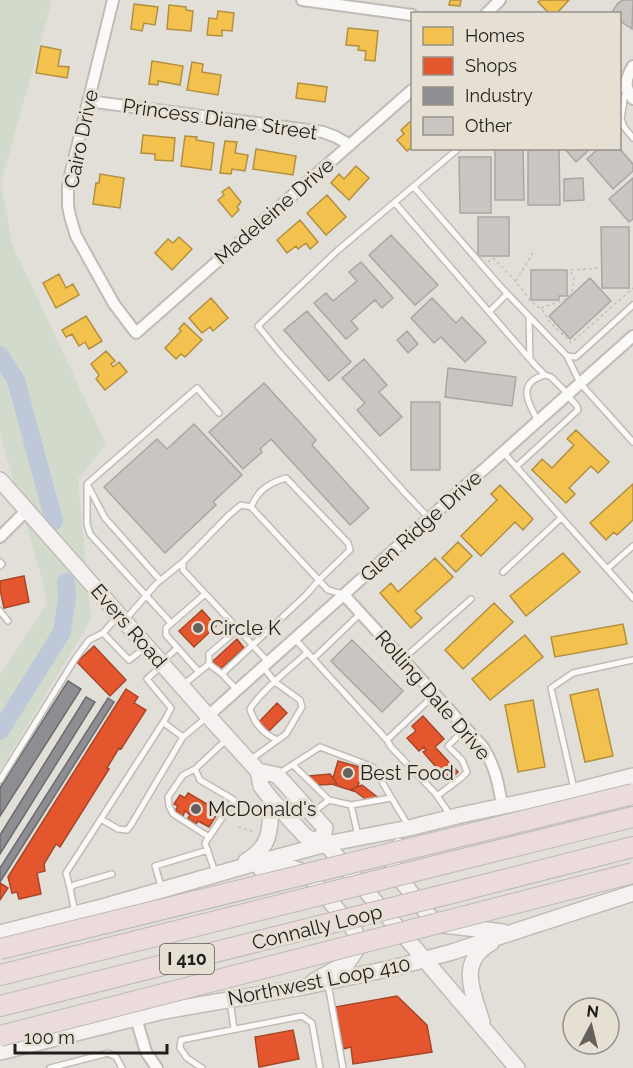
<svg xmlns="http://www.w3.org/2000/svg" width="633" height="1068" viewBox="0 0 633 1068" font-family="Raleway,sans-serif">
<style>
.green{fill:#d2dacc}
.homes{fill:#f2c14e;stroke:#b3903f;stroke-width:1.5}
.shops{fill:#e4572e;stroke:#aa4628;stroke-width:1.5}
.industry{fill:#8d8d92;stroke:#6d6c6e;stroke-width:1.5}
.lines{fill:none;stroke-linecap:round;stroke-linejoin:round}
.river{stroke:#bec8d9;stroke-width:18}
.building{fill:#c9c5c0;stroke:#aaa6a3;stroke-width:1.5}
.lane-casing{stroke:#bfbcb7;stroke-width:8}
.street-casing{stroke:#bfbcb7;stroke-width:14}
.secondary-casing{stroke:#bfbcb7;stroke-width:18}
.highway-casing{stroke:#bcbab6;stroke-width:22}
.path{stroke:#c1c0bd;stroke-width:1.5;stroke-dasharray:3 3;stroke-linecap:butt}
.lane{stroke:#fbfaf9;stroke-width:5}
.street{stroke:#fbfaf9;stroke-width:10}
.secondary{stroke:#f6f1f1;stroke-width:15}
.highway{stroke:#ebdbdc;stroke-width:20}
.highway-bridge-casing{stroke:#bcbab6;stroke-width:22;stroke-linecap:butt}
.highway-bridge{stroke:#ebdbdc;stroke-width:20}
.poi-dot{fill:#65625d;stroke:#e6dfd4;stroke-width:2}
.labels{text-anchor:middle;stroke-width:6;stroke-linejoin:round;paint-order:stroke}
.shield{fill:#e6dfd4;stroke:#5c5952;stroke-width:1.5}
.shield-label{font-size:18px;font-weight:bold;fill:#211f1b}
.street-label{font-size:20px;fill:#211f1b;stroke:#e6dfd4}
.poi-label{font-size:20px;fill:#211f1b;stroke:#e6dfd4;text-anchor:start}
</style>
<rect width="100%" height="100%" fill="#e2ded8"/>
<path class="green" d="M0,0H52L1,183L12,244L106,444L78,479L91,619L0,770V675L47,604L42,579L0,434Z"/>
<path class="homes" d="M450,0H461L460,6L449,5Z
M541,0H569L556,14H550L538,2Z
M134,4L158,7L155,25L144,23L142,31L131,29Z
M169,5L186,7V10L193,11L191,31L167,29Z
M218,11L234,13L232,31L222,30V36L207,35L209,18L217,19Z
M348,28L378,31L375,61L365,60L366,51L358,50L359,46L346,45Z
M41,46L61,50L58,66L69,67L67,78L36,73Z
M152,61L183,66L180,85L158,81V85L149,84Z
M192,62L203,64L202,72L221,75L218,95L187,90Z
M298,83L327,87L325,102L296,98Z
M412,120V147L407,151L397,140L404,134L401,130Z
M143,135L175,138L173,161L155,160V154L141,153Z
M185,136L197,137L196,140L214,143L211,170L181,166Z
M225,141L237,142L235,153L248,155L245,171L232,169L231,174L220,173Z
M256,149L296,156L293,175L253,169Z
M356,166L369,178L349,200L331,183L339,174L344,179Z
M100,174L124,178L120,208L93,204L96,183H99Z
M229,187L241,202L237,207L239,210L232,217L218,200L224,195L222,192Z
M327,195L346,217L326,235L307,213Z
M300,220L318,242L310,249L306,243L298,249L296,246L287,253L277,240Z
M179,237L192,249L172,270L155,253L168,239L173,243Z
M59,274L66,288L73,284L79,295L56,308L43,283Z
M211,298L228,318L213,331L210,327L202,333L189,318Z
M86,316L102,341L89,349L85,342L79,346L72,334L66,337L62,330Z
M184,323L202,340L185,357L181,354L176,359L165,348L181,331L179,329Z
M106,351L115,361L111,364L113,367L119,362L127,372L105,390L96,379L99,375L91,364Z
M576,430L609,462L598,473L591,466L569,488L575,494L566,503L532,470L542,459L552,468L574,445L567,439Z
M633,484V520L617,535L614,532L606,540L590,523Z
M500,485L533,519L523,530L515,522L481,556L461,536L497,500L491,494Z
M458,542L472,556L456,572L442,558Z
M563,553L580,572L526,616L510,596Z
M435,558L453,577L415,611L422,618L411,628L380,593L391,583L398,592Z
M494,603L513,622L463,669L445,650Z
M623,624L627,644L555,657L551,637Z
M525,635L543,657L490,700L472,679Z
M598,689L613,756L585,762L570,695Z
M533,700L545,767L518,772L505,705Z"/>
<path class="shops" d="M24,576L29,602L4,608L0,589V581Z
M202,610L216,626L194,647L179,631Z
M237,639L244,648L220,669L213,661Z
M94,646L126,680L110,696L77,662Z
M126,689L138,697L134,703L146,710L121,749L119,748L107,768L109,769L60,847L56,844L44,864L45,871L37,873L41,894L19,899L17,892L12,893L8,877Z
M277,703L287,713L269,731L259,722Z
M423,716L444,739L435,747L458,772L448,781L423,752L426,750L424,747L419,751L407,738L416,731L412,726Z
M338,761L363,768L358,786L352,789L353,791L335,785L337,784L333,778Z
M330,774L337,784L316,785L307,776Z
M362,785L380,799L368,801L352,789Z
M188,793L219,811L209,827L198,821L196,824L188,818L190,815L185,811L183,816L175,811L178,806L174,804L180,795L185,798Z
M0,883L8,888L0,900Z
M397,996L427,1025L432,1052L353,1064L351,1047L343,1049L335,1007Z
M293,1030L299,1059L259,1067L255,1037Z"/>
<path class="industry" d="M68,681L81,689L0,816V788Z
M86,697L95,702L0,854V835Z
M108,698L114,702L0,882V868Z"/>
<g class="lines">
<path class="river" d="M0,355L16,380L54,521
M0,731L62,632L67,598L66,582"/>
</g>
<path class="building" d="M623,0H633L632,29L623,23L620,19V14L612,12L618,3Z
M495,148H523L524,200H495Z
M564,148H591L576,162Z
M599,148H619L633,164V171L613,189L587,159Z
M528,149H559L560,205H528Z
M459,157H491V213H460Z
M583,178L584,200L564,201V179Z
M633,178V219L629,222L609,199Z
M478,217H509V256H478Z
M601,227H629V288H602Z
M391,235L438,285L415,305L369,255Z
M361,262L393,298L382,308L375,300L351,321L358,329L346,339L314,303L326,293L333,301L357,281L349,272Z
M531,270H567V296H559V300H531Z
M590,278L611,301L570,339L549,316Z
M432,298L456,323L462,317L486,342L465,362L441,337L434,343L411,318Z
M307,311L351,362L329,381L284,330Z
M407,331L418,344L408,353L397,340Z
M364,359L387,385L379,392L402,417L380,436L357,410L365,403L342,378Z
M448,368L516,377L512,406L445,397Z
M264,383L316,440L312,445L369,508L350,525L271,439L260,449L262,452L243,469L209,432Z
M411,402H440V470H411Z
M194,424L242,475L213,502L216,505L165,553L104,487L157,439L167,449Z
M352,640L403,691L382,712L331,661Z"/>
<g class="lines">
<g class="lane-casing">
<path id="lane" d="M620,89L626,88L621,119L624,127L633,138
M414,187L500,286L567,356L576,357L633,305
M395,203L535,365L545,375L551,377L568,394
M489,312L507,294
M529,317L530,359
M567,356L580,383L633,442
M538,421C528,403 516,383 545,375
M503,452L633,598
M516,467L578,410L577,406L567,395
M87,486V524L90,534L171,623
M251,507L328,590L343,594
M429,518L405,493L279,352L258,326L337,251L459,148
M0,562L2,564L0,566
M607,569L633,546
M503,572L561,518
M160,580L105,518L87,484L197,388L219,413
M0,611L8,621
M125,620L157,583L183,562L229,515L241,505L251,507C258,490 269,483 286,478L348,543L350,550L319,580L306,595L222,674L209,664V654L238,629L183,570V562
M238,629L268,662
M103,633L129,660L146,647
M295,639L387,740
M313,659L361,613
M403,659L471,599
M162,662L177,648
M199,672L166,635V628L205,594
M222,674L237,690
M183,685L209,664
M435,694L387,740L391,747L435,793L451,816
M183,737L207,717
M278,740C264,735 254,723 250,709C260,692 291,667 307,653
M250,760L286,734L302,707L300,700L275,682L263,667
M293,765L329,800
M195,769L183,775L168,797L169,806L173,814L209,837
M278,774L320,747L373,767L409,827
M0,780L75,659L89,640L103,633L118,616
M574,789L551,688L573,673L633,660
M437,796L461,778L467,772L462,760L448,746L466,728
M351,805L391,798
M313,812L329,800L351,805L358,836
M101,819L118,829L127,830L131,825L183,737L164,723
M215,872L205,843L234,800L200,780L195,769L227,739
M70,888L66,873L166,718L171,708L147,679L161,666
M162,889L155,866L208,850
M75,913L70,888L74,885L112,874
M328,984L343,1068
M230,1001L234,1029
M50,1068L108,1053L116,1057L122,1068
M202,1068L187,1058L180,1048L181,1040L302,1016L312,1023L320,1068"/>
</g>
<g class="street-casing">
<path id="street" d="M113,0L71,172L68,185V206L70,216L76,236L114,304L136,333L412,90
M302,0L412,15
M486,14L500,0
M633,66C625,79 624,87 633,99
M88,101L323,132L336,137L350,145
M0,537L27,510
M344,595L483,747C495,766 499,785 502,806
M208,716L633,336
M136,1018L146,1052L157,1068"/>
</g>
<g class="secondary-casing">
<path id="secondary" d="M0,480L208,716L258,771L261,786L271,799L305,836L312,840L323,838
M258,771L277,775L325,828L323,838L326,844L517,1068
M399,846L392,855L394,871L430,917L443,925L503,932
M246,861C273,846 270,826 271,799
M261,869C280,867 292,864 309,876L355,931L356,950L348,962L314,981
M0,933L106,906L256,863L326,844L409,828L461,815L575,791L633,776
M482,1022C473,992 457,962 491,943
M0,1052L164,1011L303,987L397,967L452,952L633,893"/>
</g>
<g class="highway-casing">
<path id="highway" d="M435,866L633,817
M456,892L633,847
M0,975L296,901
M0,1006L315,927"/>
</g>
<path class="path" d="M488,262L493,258L512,277L530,300L544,312L548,320L571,343L633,288
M516,281L532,255L533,249
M541,308L564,300L572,293L574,278L570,270L594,269L599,266
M238,827L255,832"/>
<use href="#lane" class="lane"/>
<use href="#street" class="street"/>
<use href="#secondary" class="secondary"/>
<use href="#highway" class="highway"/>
<g class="highway-bridge-casing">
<path id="highway-bridge" d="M296,901L435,866
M315,927L456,892
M0,949L633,794
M0,1036L633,873"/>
</g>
<use href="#highway-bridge" class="highway-bridge"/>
</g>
<g class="poi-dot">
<circle cx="198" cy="628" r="6"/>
<circle cx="348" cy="773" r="6"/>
<circle cx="196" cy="809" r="6"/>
</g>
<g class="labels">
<rect class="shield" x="160" y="944" width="54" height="30" rx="4.5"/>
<g class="shield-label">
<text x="187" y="965">I 410</text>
</g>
<g class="street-label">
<text transform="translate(220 119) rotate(8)" y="7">Princess Diane Street</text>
<text transform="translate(81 139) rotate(-78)" y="7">Cairo Drive</text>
<text transform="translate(274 211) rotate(-41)" y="7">Madeleine Drive</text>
<text transform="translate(421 526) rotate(-42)" y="7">Glen Ridge Drive</text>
<text transform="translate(129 626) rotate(49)" y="7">Evers Road</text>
<text transform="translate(433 695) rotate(49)" y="7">Rolling Dale Drive</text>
<text transform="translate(317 927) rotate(-14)" y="7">Connally Loop</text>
<text transform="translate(319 981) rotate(-11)" y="7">Northwest Loop 410</text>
</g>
<g class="poi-label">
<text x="210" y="635">Circle K</text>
<text x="360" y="780">Best Food</text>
<text x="208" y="816">McDonald's</text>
</g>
</g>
<rect x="411" y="12" width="210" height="138" fill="#e6dfd4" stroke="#97928a" stroke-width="1.5"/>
<rect x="423" y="27" width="30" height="18" fill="#f2c14e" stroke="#97928a" stroke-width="1.5"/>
<text x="465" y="42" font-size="18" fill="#211f1b">Homes</text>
<rect x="423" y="57" width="30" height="18" fill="#e4572e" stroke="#97928a" stroke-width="1.5"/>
<text x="465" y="72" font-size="18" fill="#211f1b">Shops</text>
<rect x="423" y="87" width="30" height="18" fill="#8d8d92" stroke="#97928a" stroke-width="1.5"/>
<text x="465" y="102" font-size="18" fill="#211f1b">Industry</text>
<rect x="423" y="117" width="30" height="18" fill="#c9c5c0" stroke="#97928a" stroke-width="1.5"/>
<text x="465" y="132" font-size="18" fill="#211f1b">Other</text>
<g transform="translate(591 1026) rotate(7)"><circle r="28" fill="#e6dfd4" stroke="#97928a" stroke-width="1.5"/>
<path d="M0-4.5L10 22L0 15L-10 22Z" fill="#65625d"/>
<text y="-9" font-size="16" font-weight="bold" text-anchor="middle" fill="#211f1b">N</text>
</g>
<path d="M15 1044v9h152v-9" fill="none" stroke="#211f1b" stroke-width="3"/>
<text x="24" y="1044" font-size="18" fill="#211f1b" stroke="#e6dfd4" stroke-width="4.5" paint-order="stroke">100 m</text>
</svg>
